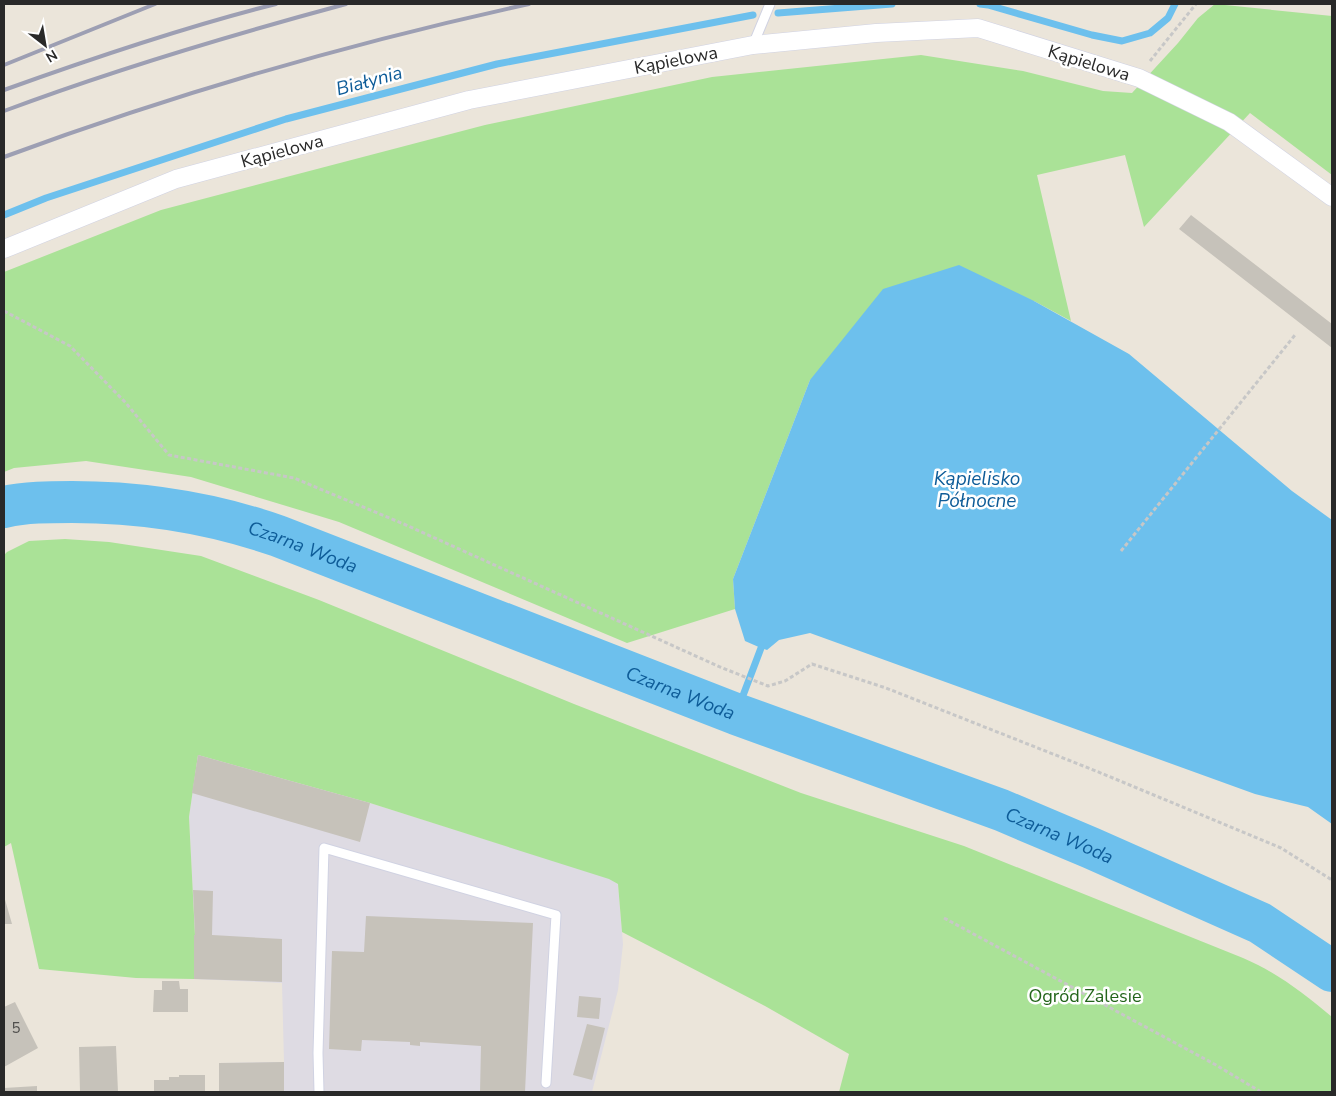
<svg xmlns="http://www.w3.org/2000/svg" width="1336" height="1096" viewBox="0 0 1336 1096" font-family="'Nunito Sans',sans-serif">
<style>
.industrial{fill:#dedbe3}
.green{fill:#aae297}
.water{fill:#6dc0ed}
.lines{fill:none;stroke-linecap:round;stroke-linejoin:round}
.stream{stroke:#6dc0ed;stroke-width:7}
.river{stroke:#6dc0ed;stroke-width:42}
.building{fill:#c6c2ba}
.lane-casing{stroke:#d0d2e2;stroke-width:11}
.street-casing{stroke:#d0d2e2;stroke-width:19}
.path{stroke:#c7c7c7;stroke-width:3;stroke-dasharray:4 2.5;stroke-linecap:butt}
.lane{stroke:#fff;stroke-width:9}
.street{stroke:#fff;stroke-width:18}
.rail{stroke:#9d9fb3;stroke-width:4}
.labels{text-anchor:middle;stroke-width:5;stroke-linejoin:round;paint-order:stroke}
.number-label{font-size:15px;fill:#504f4d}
.street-label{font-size:18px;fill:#292929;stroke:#fff}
.park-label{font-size:18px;fill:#23651a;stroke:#fff}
.water-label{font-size:19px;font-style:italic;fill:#0e5c98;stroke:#fff}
</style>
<rect width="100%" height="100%" fill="#ebe5da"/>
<path class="industrial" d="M198,755L370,803L609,878L618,884L623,944L618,990L592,1092H219V1063L284,1062L282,983L194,979V935H195L189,817Z"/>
<path class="green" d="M1215,4L1332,16V175L1250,113L1144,227L1125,155L1037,175L1071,321L1034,301L810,380L733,579L735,609L627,643L339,522L191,477L86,461L14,468L4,472V272L161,210L485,125L712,77L921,55L1023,71L1103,91L1132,93L1178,43L1198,18Z
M65,539L109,542L201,556L319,600L574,704L801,793L964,846L1243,958C1278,973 1303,993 1332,1017V1092H839L849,1054L765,1006L622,932L618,884L609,879L370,803L198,755L189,817L195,935L194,936V979L136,978L39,969L11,843L4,847V555L7,552L29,541Z"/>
<path class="water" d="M959,265L1034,301L1129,354L1292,491L1332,520V824L1308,807L1255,794L810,633L779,640L767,650L761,648L745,641L735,609L733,579L810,380L883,289Z"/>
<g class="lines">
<path class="stream" d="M980,4L988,5L1092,35L1122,41L1150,33L1168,18L1175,4
M778,13L892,4
M4,215L46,198L286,119L497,64L753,15
M736,714L761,648"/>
<path class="river" id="s1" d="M4,507C26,502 49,502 72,502C142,502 212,513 278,536L736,714L1001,810L1091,848L1260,923L1332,971"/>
</g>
<path class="building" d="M1191,215L1332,324V348L1179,229Z
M198,755L370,803L360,842L192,793Z
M193,890L213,891L212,935L282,939V982L194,979V935H195Z
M4,896L12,924H4Z
M366,916L533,923L525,1092H480L481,1046L420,1042V1046L410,1045V1042L362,1040L361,1051L329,1049L332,951L364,952Z
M162,981H179L180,989H188V1012H153L154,990H162Z
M579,996L601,998L599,1019L577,1017Z
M15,1002L38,1048L4,1067V1007Z
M587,1024L605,1028L592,1080L573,1075Z
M116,1046L118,1092H80L79,1047Z
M284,1062V1092H219V1063Z
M179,1075H205V1092H154V1080H169V1077H179Z
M37,1086V1092H4V1088Z"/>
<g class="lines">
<g class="lane-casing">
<path id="lane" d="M753,45L770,4
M319,1092L318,1053L324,848L556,915L546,1083"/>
</g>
<g class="street-casing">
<path id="street" d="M4,249L176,179L469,100L753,45L876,33L978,28L1139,78L1229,122L1332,197"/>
</g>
<path class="path" d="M1150,61L1196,4
M4,311L70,346L125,402L169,455L294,478L406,525L720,667L768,686L785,681L812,664L886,688L1096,771L1281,848L1332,880
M1121,551L1295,335
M944,918L1216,1065L1261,1092"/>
<use href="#lane" class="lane"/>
<use href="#street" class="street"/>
<path class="rail" d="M4,65L155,4
M4,90C93,58 184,27 276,4
M4,111C116,69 231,35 346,4
M4,157C175,94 350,43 529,4"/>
</g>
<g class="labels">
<g class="number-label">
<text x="16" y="1033">5</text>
</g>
<g class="street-label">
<text transform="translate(676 60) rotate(-11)" y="6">Kąpielowa</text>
<text transform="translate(1089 63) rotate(17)" y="6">Kąpielowa</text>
<text transform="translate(282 151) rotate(-15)" y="6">Kąpielowa</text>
</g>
<g class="park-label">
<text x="1085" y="1002">Ogród Zalesie</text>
</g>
<g class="water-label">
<text transform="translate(369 80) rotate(-15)" y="7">Białynia</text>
<text x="977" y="485">Kąpielisko<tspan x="977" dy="22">Północne</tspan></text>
<text dy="7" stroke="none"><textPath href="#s1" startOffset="305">Czarna Woda</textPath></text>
<text dy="7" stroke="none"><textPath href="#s1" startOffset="710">Czarna Woda</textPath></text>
<text dy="7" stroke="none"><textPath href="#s1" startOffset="1115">Czarna Woda</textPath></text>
</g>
</g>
<rect width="1336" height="1096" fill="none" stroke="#292929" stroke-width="10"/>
<g transform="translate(45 45) rotate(149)" stroke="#ffffff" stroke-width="4" paint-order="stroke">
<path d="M0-4L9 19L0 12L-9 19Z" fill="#292929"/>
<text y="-8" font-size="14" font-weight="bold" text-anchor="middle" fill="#292929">N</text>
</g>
</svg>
